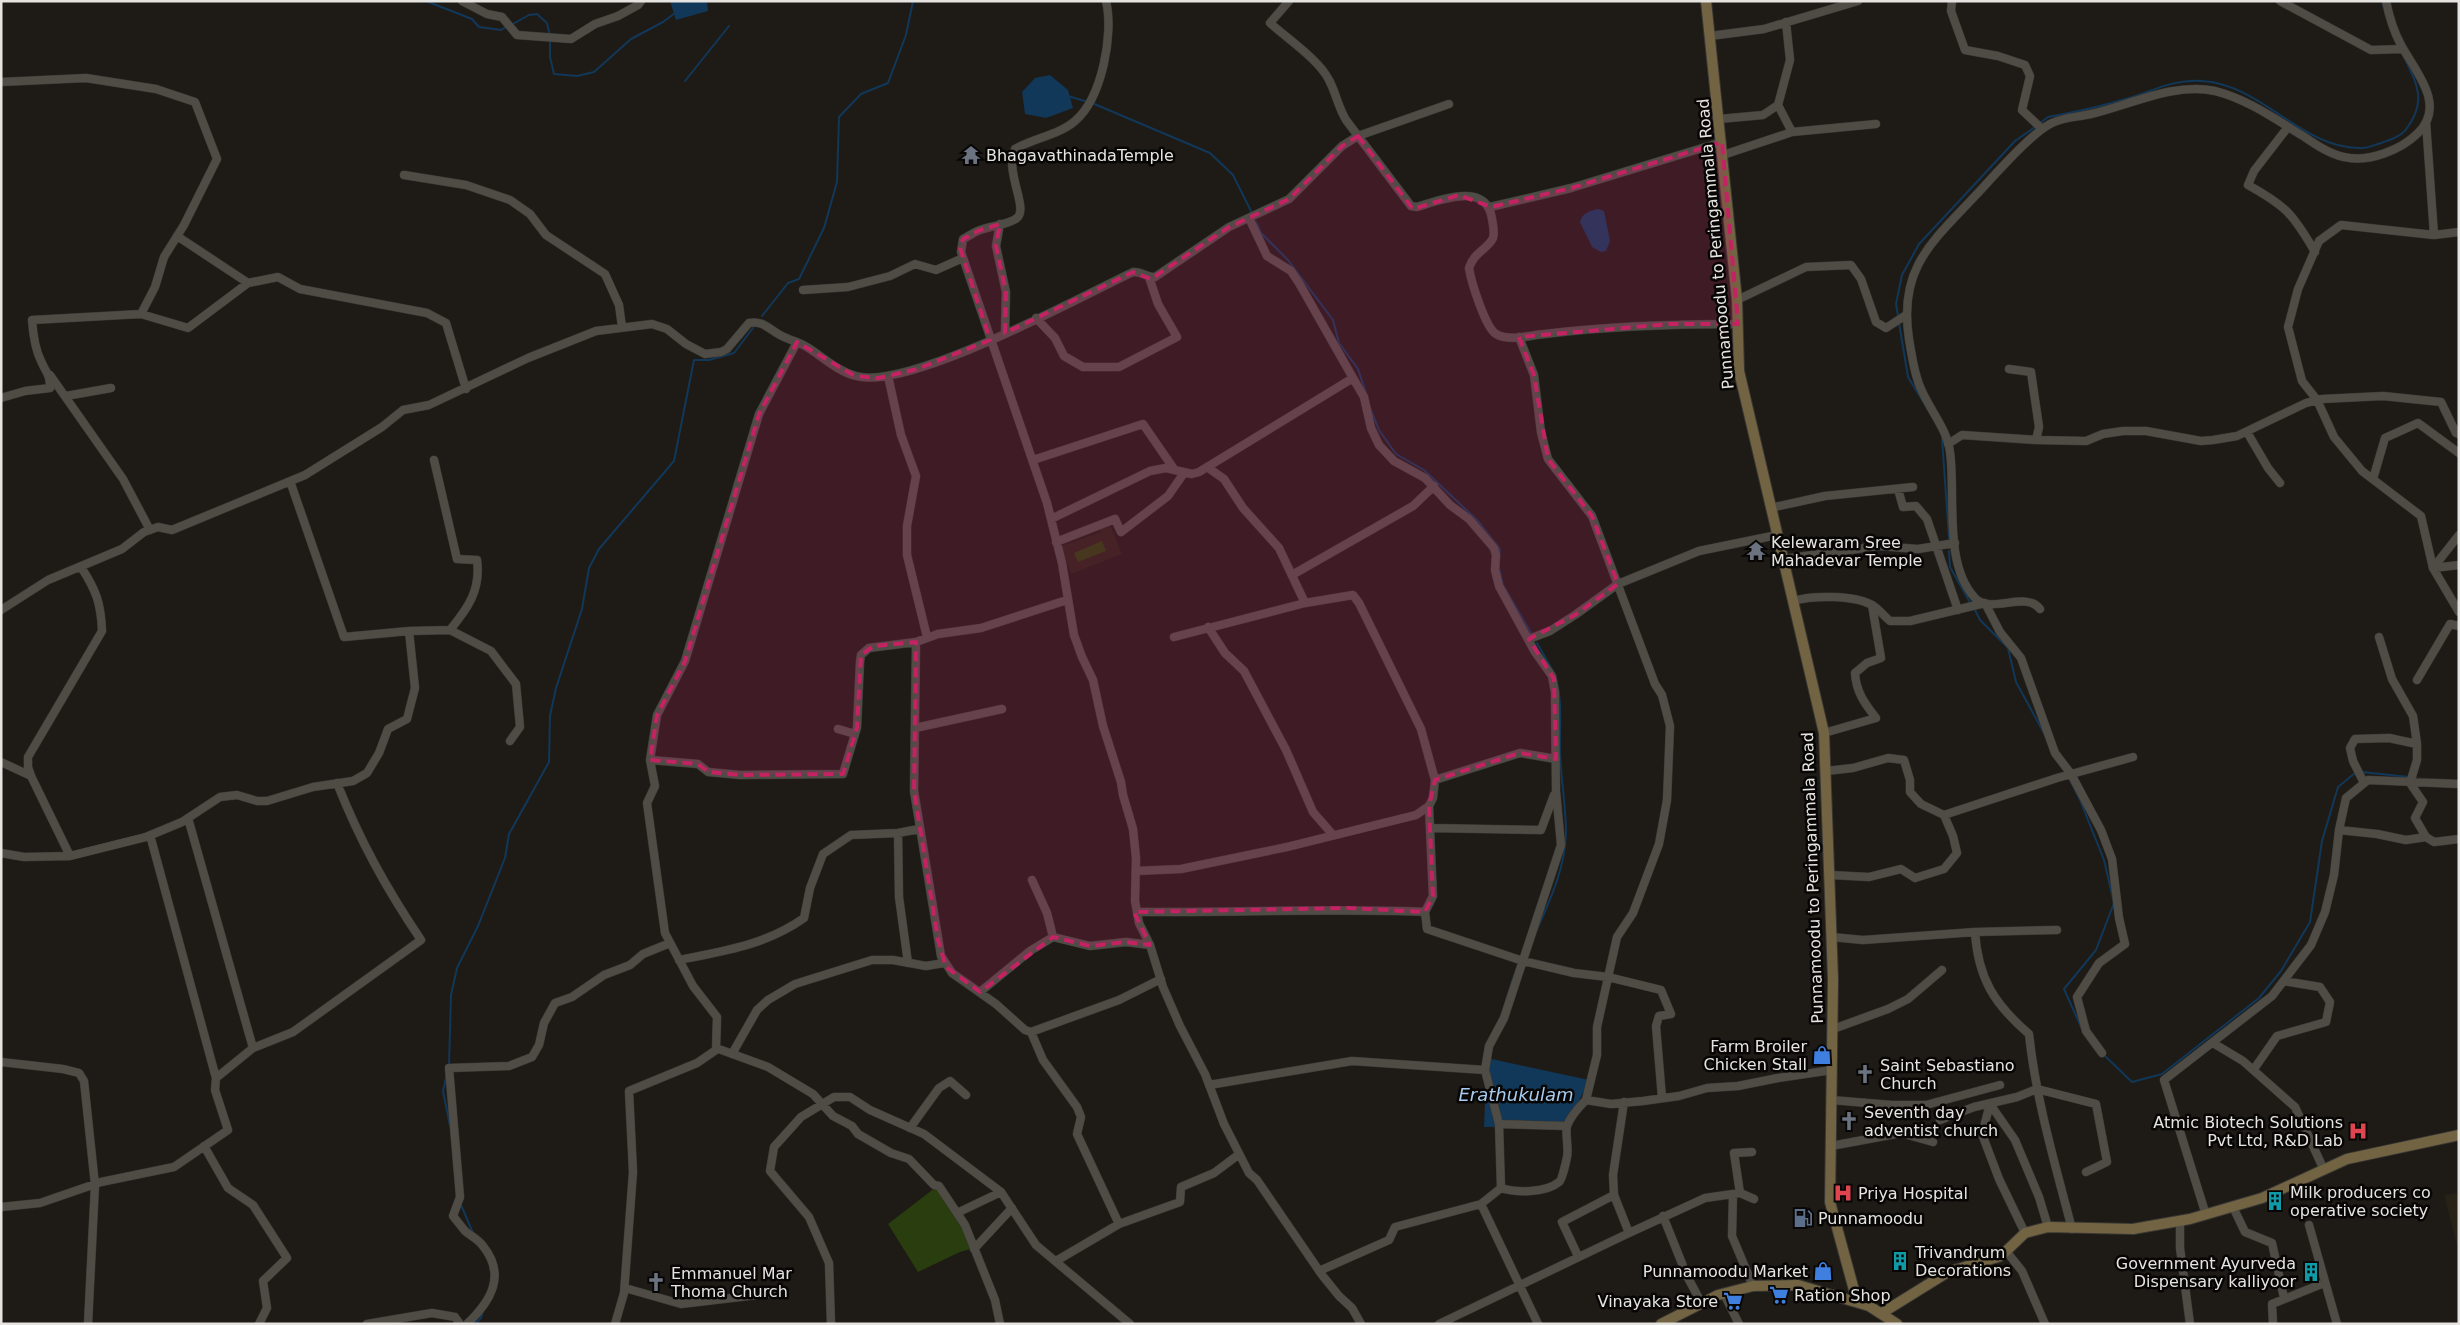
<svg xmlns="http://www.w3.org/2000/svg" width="2460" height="1325" viewBox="0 0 2460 1325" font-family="'DejaVu Sans',sans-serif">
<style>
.built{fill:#272116}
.green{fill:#293d0e}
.water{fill:#113759}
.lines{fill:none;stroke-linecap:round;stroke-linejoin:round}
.stream{stroke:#113759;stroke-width:2}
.minor-casing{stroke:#393734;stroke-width:9}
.secondary-casing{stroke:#393734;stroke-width:12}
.minor{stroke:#4f4c46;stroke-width:8}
.secondary{stroke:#726442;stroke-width:10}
.marked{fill:#c42262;fill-opacity:0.2;stroke:#c42262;stroke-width:4;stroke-dasharray:10 6;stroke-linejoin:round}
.labels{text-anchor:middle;stroke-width:5;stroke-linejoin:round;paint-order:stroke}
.poi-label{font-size:16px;fill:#e6e4e0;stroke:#070605;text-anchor:start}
.street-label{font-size:16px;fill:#e6e4e0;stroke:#070605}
.water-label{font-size:18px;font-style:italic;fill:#a9ccee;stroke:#070605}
</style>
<rect width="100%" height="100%" fill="#1e1b16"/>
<path class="built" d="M1110,525L1122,554L1071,574L1061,546L1101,532L1100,529Z
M2459,1193V1253L2444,1195Z"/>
<path class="green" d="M1102,541L1106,551L1078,562L1074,553Z
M940,1184C956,1203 967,1224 974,1248L960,1252L918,1272L888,1224Z"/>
<path class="water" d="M670,1H707L708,11L676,20Z
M1050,75L1068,90L1073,108L1046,118L1025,114L1022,92L1035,78Z
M1598,209L1604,211L1610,241L1606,251L1601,252L1592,247L1580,222C1582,213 1590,211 1598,209Z
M1487,1058L1589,1080L1567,1126L1484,1127Z"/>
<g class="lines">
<path class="stream" d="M426,1L472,19L479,27L501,30L506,27
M2382,1L2384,8
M511,25L529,15L537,14L547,23L550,36
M550,41V57L554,74L577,76L594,72L631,39L663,22L675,13
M685,81L729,26
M1068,96L1088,102
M1092,103L1210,153L1233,175L1251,211
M2039,124L2048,117C2076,112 2103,106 2129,98C2155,90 2174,79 2202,81C2261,84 2301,148 2359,148C2366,149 2374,145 2381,143C2390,140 2402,136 2407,128C2426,102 2418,86 2405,59
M1256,222L1261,233L1288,260L1333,320L1339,343L1358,369L1367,396
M762,316L788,283L799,279L824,228L837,182L839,117L861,94L888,83L906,35L913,1
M1898,316L1896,304L1902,275L1919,244L2015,141L2035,127
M1899,323L1908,377L1933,418
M1369,405L1379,430L1396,454L1424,470L1478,521L1500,549L1499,556
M1942,438L1949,538
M1949,551L1950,567L1971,604
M1499,568L1503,585L1531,633
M1974,608L1980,620L2008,648L2016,682L2045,735
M1537,643L1554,673
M2362,772L2409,777
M2069,778L2080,800L2104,860L2114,903L2096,950L2064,989L2082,1029
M1536,932C1550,900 1565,869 1566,833C1566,807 1561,779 1560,753C1559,728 1563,703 1556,680
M1506,1000L1514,976
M2104,1055L2132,1082L2162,1074L2259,998L2281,971L2310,922L2322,841L2338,787L2355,773
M449,1066L451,995L457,968L478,926L505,858L509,834L549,762L550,716L556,688L582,609L589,568L599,549L674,461L694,360H709L734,353L753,328
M446,1078L443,1091L450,1126
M461,1205L473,1233
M475,1324L481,1318L483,1311"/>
<g class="minor-casing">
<path id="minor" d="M462,1L487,14L502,17L517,35L571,39L595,24L618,16L638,5L641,1
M1106,1C1114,34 1102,98 1075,121C1059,135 1034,138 1015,149C1004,171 1029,208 1017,218C1008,225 991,226 980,230C974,232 969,236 963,239L961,252L1047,503L1062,563L1074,635L1082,657L1093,680L1103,726L1121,782L1123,795L1133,829L1136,858L1135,901L1139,923L1150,945L1163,987L1180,1026L1205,1074L1224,1124L1249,1173L1257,1180L1322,1275L1339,1296L1352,1308L1361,1324
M1289,1L1270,23C1288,39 1319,60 1329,80C1336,93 1338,107 1346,120L1411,206L1417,207C1440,200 1487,181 1492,219C1493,225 1495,232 1493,238C1488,249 1474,252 1469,268C1471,281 1485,327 1496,334C1510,342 1530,335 1545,334C1609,326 1674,324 1738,324
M1952,1L1951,11L1965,50L1998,56L2025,65L2030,76L2022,110L2042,129
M2280,1L2371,50L2403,49
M1786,22L1790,60L1778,105L1792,132
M1710,36L1764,29L1858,1
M1,82L86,78L156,89L195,102L217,159L184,225L164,257L155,287L141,314L32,320C33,334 35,349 41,361C46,373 50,373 50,388L25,391L1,398
M1719,119L1763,115L1778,105
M2426,122L2434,235L2341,225L2319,241L2298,289L2288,327L2302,381L2317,400L2334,437L2362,471L2421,516L2433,568L2459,612
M2288,127L2254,171L2248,185C2286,206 2293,214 2315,252
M1723,155L1792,132L1876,124
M404,175L466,185L510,200L530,214L546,235L605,274L619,305L622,327
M1490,207L1571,188L1722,142
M1000,224L996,246L1006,292L1005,333
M2434,235L2459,232
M177,236L248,283
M803,290L848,287L890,276L915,264L936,270L963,258
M1737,300L1806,267L1851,265L1861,279L1876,322L1886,328L1906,315
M141,314L188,328L248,283L278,277L300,289L427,313L446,323L466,389
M1036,318L1055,338L1064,356L1083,367H1119L1177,337L1158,304L1149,277
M1519,337L1534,375L1541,432L1548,459L1592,516L1655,684L1662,695L1670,726L1667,800L1659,844L1633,913L1617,937L1597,1027V1055L1586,1100
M2009,369L2031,372L2039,427L2036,440
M50,375L123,479L150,530
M888,376L901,435L916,476L907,526V555L927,637
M66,396L111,388
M2247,432L2268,468L2280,483
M1948,444L1962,435L2036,440L2086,441L2103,434L2123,431H2146L2201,441L2213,440L2237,436L2306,403L2322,399L2383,396L2441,402L2456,433L2459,434
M434,460L457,559L477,560C481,590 468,608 450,630
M1033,460L1143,424L1174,469
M1207,467L1224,479L1243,508L1279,548L1305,603
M2373,479L2385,438L2418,423L2459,453
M290,481L344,637L409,631L450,630L491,651L516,684L520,727L510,741
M1898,489L1903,507L1916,506L1927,519L1958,610
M1770,508L1825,496L1913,487
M1051,519L1150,471L1166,468L1192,474L1199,472L1353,378L1299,283L1291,271L1267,256L1249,218
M1056,542L1115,519L1121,532L1168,496L1184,473
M1783,559L1879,546L1918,549L1955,543
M2433,568L2459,535
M2433,568L2459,565
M1292,575L1413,506L1434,486
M1793,601C1812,595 1854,595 1872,605C1878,608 1884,616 1890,621H1910L1985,603L2000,632L2021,658L2055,753L2071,774L2101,830L2112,859L2119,918L2125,944L2099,963L2077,997L2086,1031L2102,1053
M2040,609C2025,590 1991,615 1975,598C1943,564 1956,495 1950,452C1947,429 1930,410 1921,389C1914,374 1912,356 1909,339C1898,268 1932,242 1976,195C1993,177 2032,132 2052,123C2064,117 2078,117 2091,114C2130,105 2174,82 2215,91C2247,99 2275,119 2303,136C2315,144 2329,154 2344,157C2368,163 2401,150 2418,133C2447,105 2415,71 2401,45C2394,32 2389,16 2386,1
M1,610L48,580L122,549L144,532L158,527L172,530L305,475L382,427L403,410L429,405L528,358L596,331L652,324L667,329L686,344L705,354L721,352L727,349L749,323C762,320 769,329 780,335C789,340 799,342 807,347C823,357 837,371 856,376C908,391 1080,297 1133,272C1142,271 1147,278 1155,277L1229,227L1289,199L1342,146L1358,136L1449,104
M1208,627L1225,653L1244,671L1286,750L1313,812L1333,835
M1529,639L1550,631L1575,615L1618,584L1699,551L1777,535
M916,642L914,791L941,956L952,973L996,1004L1025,1030L1031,1032L1119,1000L1161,979
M2417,680L2450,624L2459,626
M915,728L1002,709
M1824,733L1876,718C1865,704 1856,692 1855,673L1867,663L1881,658L1872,605
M855,734L857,728L860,662L861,655L869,648L916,642L938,634L981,628L1067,600
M2417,744V760L2410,783L2423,802L2415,818L2426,837
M650,760L698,764L708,772L740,775L843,774L855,734L838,729
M1,762L31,776
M1826,771L1853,768L1888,758L1904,760L1910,780V792L1921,804L1944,815L1953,836L1957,853L1944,869L1915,878L1901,869L1869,877L1830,875
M1435,780L1520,753L1556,759
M2364,783L2353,761L2350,748L2355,739L2389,738L2417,744L2413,716L2392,679L2379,637
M1429,806L1433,896L1425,912L1427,929L1523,961L1574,973L1608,977L1661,990L1671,1014L1659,1016L1656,1026L1662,1098
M1944,815L2057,778L2133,757
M1430,828L1541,830L1554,795
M2339,830L2377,834L2406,840L2426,837L2434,842L2459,839
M898,833L899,897L908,963
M150,835L216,1078
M1,853L24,857L70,856L146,837L182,822L220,797L237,795L257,801H267L313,787L353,781L367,773L379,753L388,729L407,719L415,688L409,631
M70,856L31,776L28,767V757L102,631C101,603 96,590 81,567
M1136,871L1181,869L1287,847L1416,815L1429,806L1433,798L1435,780L1421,729L1359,603L1353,595L1305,603L1174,637
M1032,880L1047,913L1053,937
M1137,912C1233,913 1329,908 1425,912
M1975,932C1978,978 1994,1004 2029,1034C2036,1100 2055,1164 2072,1229
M1831,937L1863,940L1975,932L2057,930
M679,960C724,951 766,945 804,918L810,888L823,854L851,835L898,833L919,829
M980,992L1030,951L1053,937L1090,946L1126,942L1150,945
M1833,1029L1888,1009L1908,999L1942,970
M1031,1032L1043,1060L1077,1107L1081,1117L1077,1134L1119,1224
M2213,1043L2243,1061L2295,1107L2324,1170
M253,1048L293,1032L421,940C386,888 360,841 337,783
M716,1048L768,1067L813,1094L833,1116L852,1126L858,1134L891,1153L909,1159L934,1185L939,1186L965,1225L995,1300L1000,1324
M732,1054L757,1010L768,1000L795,984L872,960H893L926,966L944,963
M1,1062L63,1069L79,1073L84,1081L95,1185L88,1324
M2254,1069L2277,1036L2326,1022L2330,1002L2320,987L2284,981
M1209,1085L1352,1061L1485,1070L1489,1046L1504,1018L1561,845L1556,791L1555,692L1552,676L1535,652L1499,586L1495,570L1496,555L1494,548L1469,519L1450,505L1425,478L1394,461L1379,445L1371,428L1364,397L1353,378
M1831,1100L1892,1105H1926L2000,1085
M1990,1104L1982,1134L1999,1179L2025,1233
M1990,1104L2015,1140L2039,1197L2048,1227
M1940,1120L1974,1107L2017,1097L2037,1089L2096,1104L2107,1162L2086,1172
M1499,1124L1567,1126
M910,1128L939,1088L950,1081L966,1095
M204,1146L228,1188L253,1205L287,1258L263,1281L267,1308L259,1324
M1831,1146L1901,1133L1933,1142
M1501,1188C1516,1193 1546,1193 1559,1182C1562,1180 1566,1162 1567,1157C1569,1147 1565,1134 1567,1126C1570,1117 1580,1106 1586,1100L1611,1104L1643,1101L1679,1096L1707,1088L1738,1086L1778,1078L1832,1070
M1740,1193L1754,1199
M1733,1194L1732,1236L1753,1286
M1481,1204L1538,1324
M1,1207L40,1203L101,1182L174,1167L228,1130L215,1090L216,1078L253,1048L188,818
M2233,1207L2245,1232L2272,1243L2284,1298
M957,1213L1001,1192
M2206,1215L2164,1080L2272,996L2311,945L2325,912L2334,875L2339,830L2346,798L2368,780L2459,784
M1663,1216L1687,1276L1702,1304
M2180,1221V1248L2190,1324
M2309,1225L2337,1324
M1629,1233L1705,1198L1740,1193L1734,1153L1752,1152
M974,1249L1012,1208
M2006,1251L2022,1271L2045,1324
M1578,1256L1562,1222L1614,1195
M1056,1261L1119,1224L1180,1202L1181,1187L1214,1173L1238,1155
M1319,1271L1389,1240L1395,1227L1481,1204L1501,1188L1499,1124L1485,1070
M625,1288L681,1304L774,1293
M1724,1294L1739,1324
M367,1324L432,1313L455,1317L460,1324
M467,1324C490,1302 507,1276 483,1246C479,1240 471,1236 465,1231C461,1226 457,1221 453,1216L460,1197L449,1068L509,1066L532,1057L539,1045L544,1023L555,1003L572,997L604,975L630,965L643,954L670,943
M615,1324L624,1293L633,1172L629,1091L697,1063L716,1050L717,1017L693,986L665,933L647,803L655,786L650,760L657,715L685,661L759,414L797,342
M831,1324L829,1263L809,1217L770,1171L774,1147L801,1117L834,1097H850L870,1110L924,1134L1001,1192L1036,1245L1130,1324
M1439,1324L1629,1233L1614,1195L1613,1175L1624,1102
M2273,1324L2272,1304L2324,1283"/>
</g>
<g class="secondary-casing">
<path id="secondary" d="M1706,1L1737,300L1739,371L1824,733L1833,979L1830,1202L1854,1290L1869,1306
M1882,1313L1948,1272L2001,1256L2025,1233L2048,1227L2133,1229L2190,1219L2262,1198L2347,1159L2459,1135
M1661,1324L1718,1295L1753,1286L1798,1285L1869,1306L1897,1324"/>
</g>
<use href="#minor" class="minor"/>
<use href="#secondary" class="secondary"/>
</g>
<path class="marked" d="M1358,136L1413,209L1459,195L1491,207L1571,188L1722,142L1738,324H1670L1519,337L1534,375L1548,459L1592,516L1618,584L1575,615L1529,639L1554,679L1556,759L1520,753L1435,780L1429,806L1433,896L1425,912L1349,908L1134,912L1150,945L1126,942L1090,946L1053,937L980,992L946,967L938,940L914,791L916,642L874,646L861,655L857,728L843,774L740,775L708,772L698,764L650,760L657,715L685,661L759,414L797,342L855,376L879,378L917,369L990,340L960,248L963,239L980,230L1000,224L996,246L1006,292L1005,333L1133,272L1151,279L1229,227L1289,199L1342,146Z"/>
<defs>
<g id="temple-bare" transform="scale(1.5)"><path d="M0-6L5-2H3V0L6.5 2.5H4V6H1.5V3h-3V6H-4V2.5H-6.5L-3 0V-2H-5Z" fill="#6b7280" stroke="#070605" stroke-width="2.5" paint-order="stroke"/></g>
<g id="shop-bare" transform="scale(1.5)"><path d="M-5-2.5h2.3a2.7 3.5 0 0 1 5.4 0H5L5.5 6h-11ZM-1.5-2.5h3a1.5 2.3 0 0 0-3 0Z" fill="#3f7fe0" stroke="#070605" stroke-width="2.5" paint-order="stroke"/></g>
<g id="church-bare" transform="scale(1.5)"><path d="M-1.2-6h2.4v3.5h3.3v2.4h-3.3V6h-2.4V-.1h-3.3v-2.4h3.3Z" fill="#6b7280" stroke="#070605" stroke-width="2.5" paint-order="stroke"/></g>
<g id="hospital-bare" transform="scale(1.5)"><path d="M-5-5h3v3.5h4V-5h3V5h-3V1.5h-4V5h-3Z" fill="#e0444e" stroke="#070605" stroke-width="2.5" paint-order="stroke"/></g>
<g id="building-bare" transform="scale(1.5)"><path d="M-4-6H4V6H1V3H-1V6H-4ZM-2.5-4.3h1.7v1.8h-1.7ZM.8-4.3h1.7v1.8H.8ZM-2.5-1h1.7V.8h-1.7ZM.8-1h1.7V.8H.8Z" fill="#0f9aa8" stroke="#070605" stroke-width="2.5" paint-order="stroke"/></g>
<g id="fuel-bare" transform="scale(1.5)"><path d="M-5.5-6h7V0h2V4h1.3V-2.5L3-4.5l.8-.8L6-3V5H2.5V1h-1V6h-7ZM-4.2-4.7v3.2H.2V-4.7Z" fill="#5c6f8a" stroke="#070605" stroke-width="2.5" paint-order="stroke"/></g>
<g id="supermarket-bare" transform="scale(1.5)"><path d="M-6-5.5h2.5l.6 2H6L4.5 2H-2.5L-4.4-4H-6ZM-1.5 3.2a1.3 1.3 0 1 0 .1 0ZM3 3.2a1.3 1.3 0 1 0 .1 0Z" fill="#3f7fe0" stroke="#070605" stroke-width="2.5" paint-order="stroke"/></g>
</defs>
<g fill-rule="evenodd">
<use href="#temple-bare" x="971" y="155"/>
<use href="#temple-bare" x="1756" y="551"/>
<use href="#shop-bare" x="1822" y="1055"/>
<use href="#church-bare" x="1865" y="1074"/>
<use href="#church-bare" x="1849" y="1121"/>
<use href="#hospital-bare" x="2358" y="1131"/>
<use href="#hospital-bare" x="1843" y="1193"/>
<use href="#building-bare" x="2275" y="1201"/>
<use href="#fuel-bare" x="1803" y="1218"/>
<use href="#building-bare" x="1900" y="1261"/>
<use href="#shop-bare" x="1823" y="1271"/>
<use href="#building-bare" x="2311" y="1272"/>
<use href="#church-bare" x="656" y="1282"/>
<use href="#supermarket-bare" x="1779" y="1295"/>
<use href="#supermarket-bare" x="1733" y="1301"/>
</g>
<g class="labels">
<g class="poi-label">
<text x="986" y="161">BhagavathinadaTemple</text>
<text x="1771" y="548">Kelewaram Sree<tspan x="1771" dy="18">Mahadevar Temple</tspan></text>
<text x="1807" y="1052" text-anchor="end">Farm Broiler<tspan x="1807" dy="18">Chicken Stall</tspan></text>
<text x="1880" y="1071">Saint Sebastiano<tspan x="1880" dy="18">Church</tspan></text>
<text x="1864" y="1118">Seventh day<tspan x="1864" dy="18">adventist church</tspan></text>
<text x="2343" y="1128" text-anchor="end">Atmic Biotech Solutions<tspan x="2343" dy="18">Pvt Ltd, R&amp;D Lab</tspan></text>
<text x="2290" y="1198">Milk producers co<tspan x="2290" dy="18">operative society</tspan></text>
<text x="1858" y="1199">Priya Hospital</text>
<text x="1818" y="1224">Punnamoodu</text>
<text x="1915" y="1258">Trivandrum<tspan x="1915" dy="18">Decorations</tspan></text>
<text x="2296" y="1269" text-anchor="end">Government Ayurveda<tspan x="2296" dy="18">Dispensary kalliyoor</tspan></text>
<text x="1808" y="1277" text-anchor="end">Punnamoodu Market</text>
<text x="671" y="1279">Emmanuel Mar<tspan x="671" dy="18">Thoma Church</tspan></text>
<text x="1794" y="1301">Ration Shop</text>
<text x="1718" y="1307" text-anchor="end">Vinayaka Store</text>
</g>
<g class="street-label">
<text transform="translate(1715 244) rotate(-95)" y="6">Punnamoodu to Peringammala Road</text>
<text transform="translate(1812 878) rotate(-92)" y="6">Punnamoodu to Peringammala Road</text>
</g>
<g class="water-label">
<text x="1516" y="1101">Erathukulam</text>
</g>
</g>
<rect width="2460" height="1325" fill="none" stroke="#e6e4e0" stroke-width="5"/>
</svg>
